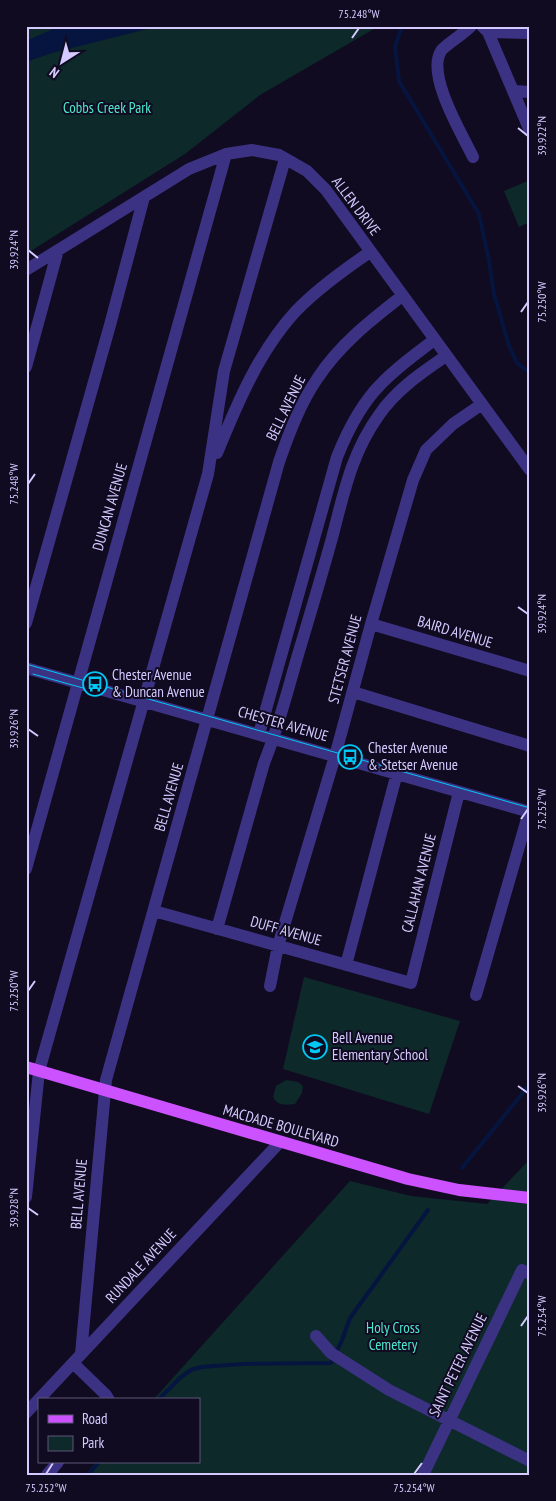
<svg xmlns="http://www.w3.org/2000/svg" width="556" height="1501" viewBox="0 0 556 1501" font-family="'PT Sans Narrow',sans-serif">
<style>
.green{fill:#0d292a}
.water{fill:#05153f}
.lines{fill:none;stroke-linecap:round;stroke-linejoin:round}
.stream{stroke:#05153f;stroke-width:4}
.minor{stroke:#3c3283;stroke-width:12}
.major{stroke:#cc51ff;stroke-width:12}
.tram{stroke:#00c8f5;stroke-width:1}
.ticks{fill:none;stroke:#d4caff;stroke-width:2}
.labels{text-anchor:middle;stroke-width:4;stroke-linejoin:round;paint-order:stroke}
.park-label{font-size:15px;fill:#4ce8ce;stroke:#100b20}
.street-label{font-size:15px;fill:#d4caff;stroke:#100b20}
.poi-label{font-size:15px;fill:#d4caff;stroke:#100b20;text-anchor:start}
.neatline{fill:none;stroke:#d4caff;stroke-width:2}
.ticks-label{font-size:12px;text-anchor:middle;fill:#d4caff}
</style>
<rect width="100%" height="100%" fill="#100b20"/>
<path class="green" d="M26,26H379L260,95L185,154L26,254Z
M530,180V222L519,227L504,191Z
M304,977L460,1021L429,1114L283,1069Z
M286,1080L298,1082L303,1086L302,1093L295,1104C285,1105 277,1106 273,1097L276,1086Z
M530,1159V1475H85L96,1462H199V1400H153L350,1181L411,1196L487,1204Z"/>
<path class="water" d="M60,26H159L52,53L26,62V41Z"/>
<g class="lines">
<path class="stream" d="M402,26L395,47L399,81L479,214L489,261L494,294L509,346L517,363L530,373
M462,1168L530,1084
M158,1400L181,1377L191,1370L201,1367L242,1364L331,1363L342,1340L350,1318L428,1210
M88,1475L99,1462"/>
<path class="minor" d="M471,26C465,33 444,46 441,51C426,75 462,134 473,157
M482,26L488,32L530,131
M488,32L530,33
M514,91L530,92
M26,270L189,169L226,154L252,150L279,155L307,171L326,190L530,470
M26,367L58,250
M217,453C237,404 259,351 296,311C318,288 345,269 370,252
M26,623L110,325L144,197
M371,624L530,671
M26,668L530,812
M353,692L530,746
M259,734L337,457C347,432 362,403 381,384C397,367 416,354 434,340
M26,869L226,154
M154,911L411,983L459,792
M217,929L264,763C278,729 287,693 297,658C309,618 321,578 332,538C344,493 351,454 379,415C396,390 421,373 446,356
M346,965L397,773
M270,986L278,946L335,756L371,624L413,480L426,450L453,424L482,404
M476,995L529,812
M26,1197L39,1071L208,474L224,371L285,159
M316,1336L331,1353L389,1390L530,1461
M81,1354L106,1080L279,462C289,433 300,404 317,379C339,345 371,320 402,296
M73,1363L106,1395L109,1400
M26,1413L280,1142
M47,1475L58,1462
M423,1475L522,1270L530,1274"/>
<path class="major" d="M26,1067L408,1179L459,1190L530,1198"/>
<path class="tram" d="M26,664L530,808
M33,674L101,693"/>
</g>
<path class="ticks" d="M352,38L359,28M518,128L528,136M28,250L38,258M521,312L528,302M28,484L35,474M518,607L528,614M28,729L38,736M521,819L528,809M28,991L35,981M518,1086L528,1093M28,1208L38,1215M521,1326L528,1316M46,1474L53,1463M414,1474L422,1463"/>
<defs>
<g id="bus-ring" transform="scale(1.25)"><circle r="9.5" fill="#100b20" stroke="#00c8f5" stroke-width="1.5"/><path d="M-5-6H5V4H4V6H2V4H-2V6H-4V4H-5ZM-3.5-4V0h7V-4ZM-3.5 1.2v1.5H-2V1.2ZM2 1.2v1.5H3.5V1.2Z" fill="#00c8f5"/></g>
<g id="school-ring" transform="scale(1.25)"><circle r="9.5" fill="#100b20" stroke="#00c8f5" stroke-width="1.5"/><path d="M0-5L7-2L0 1L-7-2ZM-4 1L0 2.5L4 1V4Q0 6-4 4Z" fill="#00c8f5"/></g>
</defs>
<g fill-rule="evenodd">
<use href="#bus-ring" x="95" y="684"/>
<use href="#bus-ring" x="350" y="757"/>
<use href="#school-ring" x="315" y="1047"/>
</g>
<g class="labels">
<g class="park-label">
<text x="107" y="113">Cobbs Creek Park</text>
<text x="393" y="1333">Holy Cross<tspan x="393" dy="17">Cemetery</tspan></text>
</g>
<g class="street-label">
<text transform="translate(356 206) rotate(53)" y="5">ALLEN DRIVE</text>
<text transform="translate(286 408) rotate(-64)" y="5">BELL AVENUE</text>
<text transform="translate(110 507) rotate(-74)" y="5">DUNCAN AVENUE</text>
<text transform="translate(455 632) rotate(17)" y="5">BAIRD AVENUE</text>
<text transform="translate(345 659) rotate(-75)" y="5">STETSER AVENUE</text>
<text transform="translate(283 724) rotate(16)" y="5">CHESTER AVENUE</text>
<text transform="translate(169 797) rotate(-74)" y="5">BELL AVENUE</text>
<text transform="translate(419 883) rotate(-76)" y="5">CALLAHAN AVENUE</text>
<text transform="translate(286 931) rotate(16)" y="5">DUFF AVENUE</text>
<text transform="translate(281 1126) rotate(16)" y="5">MACDADE BOULEVARD</text>
<text transform="translate(79 1194) rotate(-85)" y="5">BELL AVENUE</text>
<text transform="translate(141 1266) rotate(-47)" y="5">RUNDALE AVENUE</text>
<text transform="translate(458 1365) rotate(-64)" y="5">SAINT PETER AVENUE</text>
</g>
<g class="poi-label">
<text x="112" y="680">Chester Avenue<tspan x="112" dy="17">&amp; Duncan Avenue</tspan></text>
<text x="368" y="753">Chester Avenue<tspan x="368" dy="17">&amp; Stetser Avenue</tspan></text>
<text x="332" y="1043">Bell Avenue<tspan x="332" dy="17">Elementary School</tspan></text>
</g>
</g>
<rect width="556" height="1501" fill="none" stroke="#100b20" stroke-width="55"/>
<rect x="38" y="1398" width="162" height="65" fill="#100b20" stroke="#5e5779"/>
<rect x="48" y="1415" width="25" height="8" fill="#cc51ff" stroke="#5e5779"/>
<text x="82" y="1424" font-size="15" fill="#d4caff">Road</text>
<rect x="48" y="1436" width="25" height="15" fill="#0d292a" stroke="#5e5779"/>
<text x="82" y="1448" font-size="15" fill="#d4caff">Park</text>
<g transform="translate(62 62) rotate(216)" stroke="#100b20" stroke-width="4" paint-order="stroke">
<path d="M0-4L9 19L0 12L-9 19Z" fill="#d4caff"/>
<text y="-8" font-size="14" font-weight="bold" text-anchor="middle" fill="#d4caff">N</text>
</g>
<rect x="28" y="28" width="500" height="1446" class="neatline"/>
<g class="ticks-label">
<text x="359" y="18">75.248°W</text>
<text transform="translate(542 136) rotate(-90)" y="4">39.922°N</text>
<text transform="translate(14 250) rotate(-90)" y="4">39.924°N</text>
<text transform="translate(542 302) rotate(-90)" y="4">75.250°W</text>
<text transform="translate(14 484) rotate(-90)" y="4">75.248°W</text>
<text transform="translate(542 614) rotate(-90)" y="4">39.924°N</text>
<text transform="translate(14 729) rotate(-90)" y="4">39.926°N</text>
<text transform="translate(542 809) rotate(-90)" y="4">75.252°W</text>
<text transform="translate(14 991) rotate(-90)" y="4">75.250°W</text>
<text transform="translate(542 1093) rotate(-90)" y="4">39.926°N</text>
<text transform="translate(14 1208) rotate(-90)" y="4">39.928°N</text>
<text transform="translate(542 1316) rotate(-90)" y="4">75.254°W</text>
<text x="46" y="1492">75.252°W</text>
<text x="414" y="1492">75.254°W</text>
</g>
</svg>
